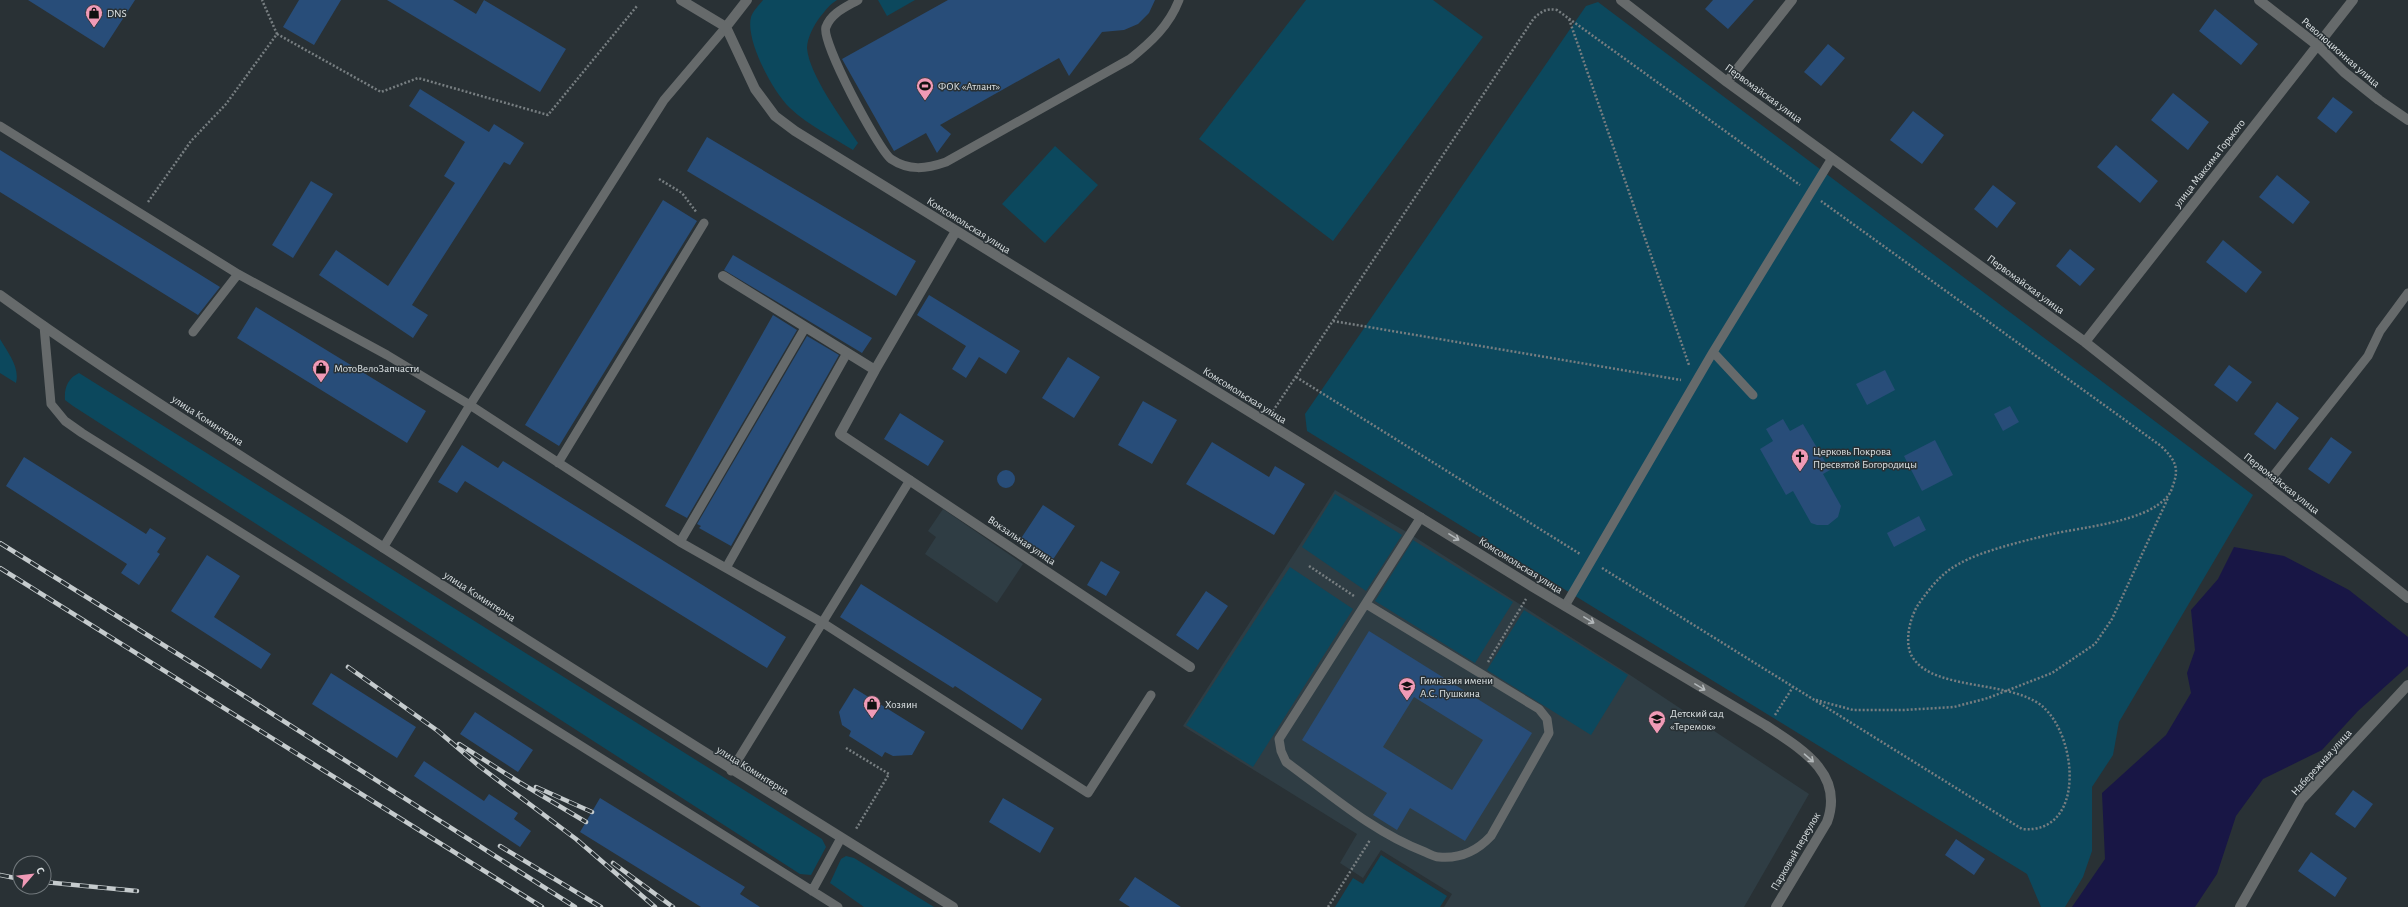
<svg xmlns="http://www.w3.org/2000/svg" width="2408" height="907" viewBox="0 0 2408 907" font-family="'Alegreya Sans',sans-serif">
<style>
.built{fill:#2f3d44}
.green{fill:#0c485d}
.water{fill:#181645}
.building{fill:#284d79;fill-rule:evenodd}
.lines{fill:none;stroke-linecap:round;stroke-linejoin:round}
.path{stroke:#777e81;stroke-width:2.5;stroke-dasharray:2 2;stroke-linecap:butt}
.service{stroke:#666a6b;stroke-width:9}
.minor{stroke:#666a6b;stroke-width:10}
.tertiary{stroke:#666a6b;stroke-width:10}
.rail-casing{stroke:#c5cbcd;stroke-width:4.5}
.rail{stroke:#293135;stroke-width:3;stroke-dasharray:9;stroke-linecap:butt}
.oneway{stroke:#b2b7b9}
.labels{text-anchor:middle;stroke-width:3;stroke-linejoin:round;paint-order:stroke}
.poi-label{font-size:11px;fill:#dbe1e3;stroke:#293135;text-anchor:start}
.street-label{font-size:11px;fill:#dbe1e3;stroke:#293135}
</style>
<rect width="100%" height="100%" fill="#293135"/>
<path class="built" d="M1335,490L1410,534L1630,675L1809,794L1744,907H1444L1452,894L1381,850L1363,878L1340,863L1357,834L1183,726Z
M943,509L1023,564L997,603L925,554L936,537L928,531Z"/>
<path class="green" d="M763,0H837C830,4 825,11 820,17C814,25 807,38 807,48C809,75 843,120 858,143L853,150C832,137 808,125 790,108C773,92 745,40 751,17C753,11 759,5 763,0Z
M878,0H915L887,16Z
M1306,0H1433L1483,37L1333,241L1199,139Z
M1598,2L2253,495L2119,722L2113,755L2092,787V851L2083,877L2065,907H2041L2027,874L1307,431L1305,414L1586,6Z
M1055,146L1098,185L1045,243L1002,204Z
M0,339C8,353 20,367 16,383L0,373Z
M79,373L822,839L826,847L811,875L800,874L73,406L65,400C64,388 68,378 79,373Z
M1335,494L1402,535L1366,591L1302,547Z
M1413,540L1513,602L1475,663L1375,601Z
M1290,567L1353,609L1253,767L1186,725Z
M1524,610L1628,675L1591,735L1487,670Z
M1381,855L1447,896L1440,907H1335L1353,878L1363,884Z
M846,856L854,858L934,907H864L830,883L841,859Z"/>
<path class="water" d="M2234,547L2284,556L2349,590L2408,637V666L2358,711L2322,750L2263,779L2236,816L2217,874L2195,907H2072L2105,859L2102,793L2166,735L2191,693L2187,673L2195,650L2191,610L2218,579Z"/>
<path class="building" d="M28,0H135L104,48Z
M299,0H341L314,45L283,27Z
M387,0H453L476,14L484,0L566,49L540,92Z
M948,0H1155L1149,13L1138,24L1124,30L1102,32L1069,76L1059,58L940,125L951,134L937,153L926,133L894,151L842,59Z
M1713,0H1754L1728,29L1705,9Z
M2215,9L2258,44L2241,65L2199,31Z
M1828,44L1845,58L1821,86L1804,72Z
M420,89L489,132L494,124L524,143L510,165L504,162L412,305L428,315L413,338L319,275L336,250L388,286L455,183L444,176L465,142L409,106Z
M2173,93L2209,122L2188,150L2151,120Z
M2333,97L2353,112L2336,133L2317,118Z
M1913,111L1944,135L1922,164L1890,140Z
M707,137L916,261L896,296L687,171Z
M2116,145L2158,181L2140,203L2097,167Z
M0,150L220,287L198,315L0,192Z
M2277,175L2310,202L2293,224L2259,197Z
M311,181L333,194L293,258L272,245Z
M1993,185L2016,203L1997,228L1974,209Z
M663,200L697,221L559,446L525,425Z
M2223,240L2262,272L2246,293L2206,262Z
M2070,249L2095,269L2080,286L2056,266Z
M733,255L872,338L862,353L724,270Z
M929,295L1020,351L1006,374L979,357L966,378L952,369L966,346L917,315Z
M256,307L426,411L407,443L237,338Z
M773,315L797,330L687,518L665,506Z
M807,336L839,355L731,546L699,528L701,526L697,524Z
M1068,357L1100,377L1074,418L1042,398Z
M2229,365L2252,382L2237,402L2214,385Z
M1885,370L1895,390L1867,405L1856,384Z
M1143,401L1177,420L1152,464L1118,445Z
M2277,402L2299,418L2275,450L2254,434Z
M2010,406L2019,422L2003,431L1994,414Z
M900,413L944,441L928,466L884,439Z
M1783,419L1790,431L1803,424L1830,470L1823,474L1841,506L1838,517L1828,525H1817L1811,523L1793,491L1786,495L1760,449L1773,441L1766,429Z
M2331,437L2352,452L2329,484L2308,469Z
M1935,440L1953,475L1922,491L1904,456Z
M1212,442L1269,477L1275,466L1305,484L1274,535L1186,484Z
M462,445L498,468L503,461L786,637L767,668L465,481L457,493L438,482Z
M24,457L146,534L150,528L166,538L157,552L160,554L139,585L121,573L127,564L6,486Z
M997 479a9 9 0 1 1 18 0a9 9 0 1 1-18 0Z
M1043,505L1075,526L1052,561L1020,540Z
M1919,516L1926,530L1894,547L1887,533Z
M207,555L240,576L214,617L271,654L261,669L171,611Z
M1101,561L1120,572L1106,596L1087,585Z
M861,584L1042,699L1022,730L955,686L953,688L840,617Z
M1206,591L1228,606L1198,650L1176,635Z
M1369,631L1532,733L1465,841L1410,808L1397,830L1373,815L1387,793L1302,740ZM1414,697L1483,740L1452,790L1383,747Z
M331,673L416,727L397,758L312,704Z
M854,688L925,732L912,755L893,756L885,752L882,757L849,736L851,731L842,725L839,712Z
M475,712L533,750L518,772L460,734Z
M424,761L484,801L489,794L518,813L514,819L531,831L520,847L414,776Z
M2353,790L2373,804L2355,828L2335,814Z
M600,798L745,887L740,894L760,907H701L580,832Z
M1003,798L1054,828L1040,853L989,822Z
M1956,839L1985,859L1974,875L1945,855Z
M2311,852L2347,878L2335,897L2298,871Z
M1135,877L1181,907H1130L1119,900Z"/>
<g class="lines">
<path class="path" d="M1569,19L1689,365
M277,34L381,92L418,78L548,115L637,6
M659,179L682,193L697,213
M148,202L191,141L226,104L277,34L262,0
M1333,321L1681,380
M1296,377L1580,554
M1273,411L1534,18C1542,11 1547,8 1557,10L1800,185
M1309,566L1354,596
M1602,568L2022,829C2086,835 2078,736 2042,706C2010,680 1935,691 1913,658C1903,644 1910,615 1920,602C1938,577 1948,567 1978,555C2002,546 2028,540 2052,534C2083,527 2145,522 2167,497C2170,494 2172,489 2173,485C2180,467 2174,459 2161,446L1821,201
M1488,662L1526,599
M1816,700L1853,710H1904L1954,707L1988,698L2052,673L2095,644L2112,619L2168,498
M1775,715L1793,687
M846,748L889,774L856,829
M1328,907L1370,840"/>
<path class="service" d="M858,0C846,7 831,13 826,27C820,40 878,149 891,159C909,171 926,169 946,162L1130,59C1151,42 1169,26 1179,0
M0,126L238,274L387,355L470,405L680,542L823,623L1088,793L1151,695
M44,326L51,404L65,421L82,433L838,907
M193,332L238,274
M1753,395L1713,352L1832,158
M558,463L704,223
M2266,485L2368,356L2380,331L2408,293
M680,542L805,328
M383,548L470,405L664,100L726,27
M726,568L847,353
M1366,604L1539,709L1547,719L1549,733L1491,836C1478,850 1460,859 1439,857C1435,857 1429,854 1425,852C1374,833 1330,794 1286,762L1281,751L1279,739L1421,517
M1565,606L1713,352
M731,771L910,480
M812,891L841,838"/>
<path class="minor" d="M681,0L726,27L755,89L775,116L795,131L1533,587L1765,725C1800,748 1845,773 1827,822L1776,907
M1621,0L1727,82L2085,342L2408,598
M2259,0L2317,45L2344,72L2379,100L2408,120
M726,27L747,0
M1727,82L1792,0
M723,276L875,370L956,231
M2085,342L2353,0
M875,370L840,434L1190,667
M2240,907L2301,800L2408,685"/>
<path class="tertiary" d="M0,295C112,376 230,449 347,524C547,654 750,781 953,907"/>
<g class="rail-casing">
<path id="rail" d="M0,543L205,671L575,907
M0,568L542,907
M348,667L438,731L479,766L576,839L655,907
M459,744L519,782L586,822
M536,787L592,812
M500,846L601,907
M613,863L673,907
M0,875L20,879
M44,882L137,891"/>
</g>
<use href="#rail" class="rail"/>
</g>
<defs><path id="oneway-shaft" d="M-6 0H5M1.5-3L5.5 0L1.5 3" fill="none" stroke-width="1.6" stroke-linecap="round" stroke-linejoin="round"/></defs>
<g class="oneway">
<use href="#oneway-shaft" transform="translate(1454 537) rotate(32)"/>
<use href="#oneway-shaft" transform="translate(1589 620) rotate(31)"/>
<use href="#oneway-shaft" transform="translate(1700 687) rotate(31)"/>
<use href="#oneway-shaft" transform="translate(1809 758) rotate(41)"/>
</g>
<defs>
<g id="shop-pin" transform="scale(0.9)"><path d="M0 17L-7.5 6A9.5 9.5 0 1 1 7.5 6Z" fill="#f09ab6" stroke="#293135"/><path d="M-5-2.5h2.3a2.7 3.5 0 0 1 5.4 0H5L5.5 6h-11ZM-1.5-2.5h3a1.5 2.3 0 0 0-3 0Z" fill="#111"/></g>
<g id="stadium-pin" transform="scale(0.9)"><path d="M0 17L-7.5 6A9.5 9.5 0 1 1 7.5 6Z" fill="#f09ab6" stroke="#293135"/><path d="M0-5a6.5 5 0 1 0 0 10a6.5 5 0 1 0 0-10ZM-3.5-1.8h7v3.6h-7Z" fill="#111"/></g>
<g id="church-pin" transform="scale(0.9)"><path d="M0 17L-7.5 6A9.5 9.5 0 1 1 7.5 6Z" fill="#f09ab6" stroke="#293135"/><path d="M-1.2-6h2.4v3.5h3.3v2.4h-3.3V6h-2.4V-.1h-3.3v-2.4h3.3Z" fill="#111"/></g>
<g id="school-pin" transform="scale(0.9)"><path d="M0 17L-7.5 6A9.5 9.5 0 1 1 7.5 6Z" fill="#f09ab6" stroke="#293135"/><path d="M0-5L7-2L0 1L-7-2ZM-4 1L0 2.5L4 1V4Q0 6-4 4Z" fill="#111"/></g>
</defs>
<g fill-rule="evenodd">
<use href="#shop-pin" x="94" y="13"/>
<use href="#stadium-pin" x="925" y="86"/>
<use href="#shop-pin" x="321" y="368"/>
<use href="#church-pin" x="1800" y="457"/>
<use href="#school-pin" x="1407" y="686"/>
<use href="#shop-pin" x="872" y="704"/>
<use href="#school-pin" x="1657" y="719"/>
</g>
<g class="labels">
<g class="poi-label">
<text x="107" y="17">DNS</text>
<text x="938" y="90">ФОК «Атлант»</text>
<text x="334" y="372">МотоВелоЗапчасти</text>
<text x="1813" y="455">Церковь Покрова<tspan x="1813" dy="13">Пресвятой Богородицы</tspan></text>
<text x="1420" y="684">Гимназия имени<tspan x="1420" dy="13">А.С. Пушкина</tspan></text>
<text x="885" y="708">Хозяин</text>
<text x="1670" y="717">Детский сад<tspan x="1670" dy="13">«Теремок»</tspan></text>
</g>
<g class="street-label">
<text transform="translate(2341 52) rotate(41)" y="4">Революционная улица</text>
<text transform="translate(1764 93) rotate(36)" y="4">Первомайская улица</text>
<text transform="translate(2209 163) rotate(-52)" y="4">улица Максима Горького</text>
<text transform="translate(969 225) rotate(32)" y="4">Комсомольская улица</text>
<text transform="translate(2026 284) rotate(36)" y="4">Первомайская улица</text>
<text transform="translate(1245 395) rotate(32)" y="4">Комсомольская улица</text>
<text transform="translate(208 420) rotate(33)" y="4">улица Коминтерна</text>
<text transform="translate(2282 483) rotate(38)" y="4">Первомайская улица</text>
<text transform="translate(1022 540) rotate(34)" y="4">Вокзальная улица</text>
<text transform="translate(1521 565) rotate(32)" y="4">Комсомольская улица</text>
<text transform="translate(480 596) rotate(33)" y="4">улица Коминтерна</text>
<text transform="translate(2321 762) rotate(-48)" y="4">Набережная улица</text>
<text transform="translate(753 770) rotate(32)" y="4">улица Коминтерна</text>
<text transform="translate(1795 851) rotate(-60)" y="4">Парковый переулок</text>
</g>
</g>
<g transform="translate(32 875) rotate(62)"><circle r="19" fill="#293135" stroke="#70777b"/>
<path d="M0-3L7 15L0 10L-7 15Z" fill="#f09ab6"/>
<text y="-6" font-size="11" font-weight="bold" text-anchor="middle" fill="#dbe1e3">С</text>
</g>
</svg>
